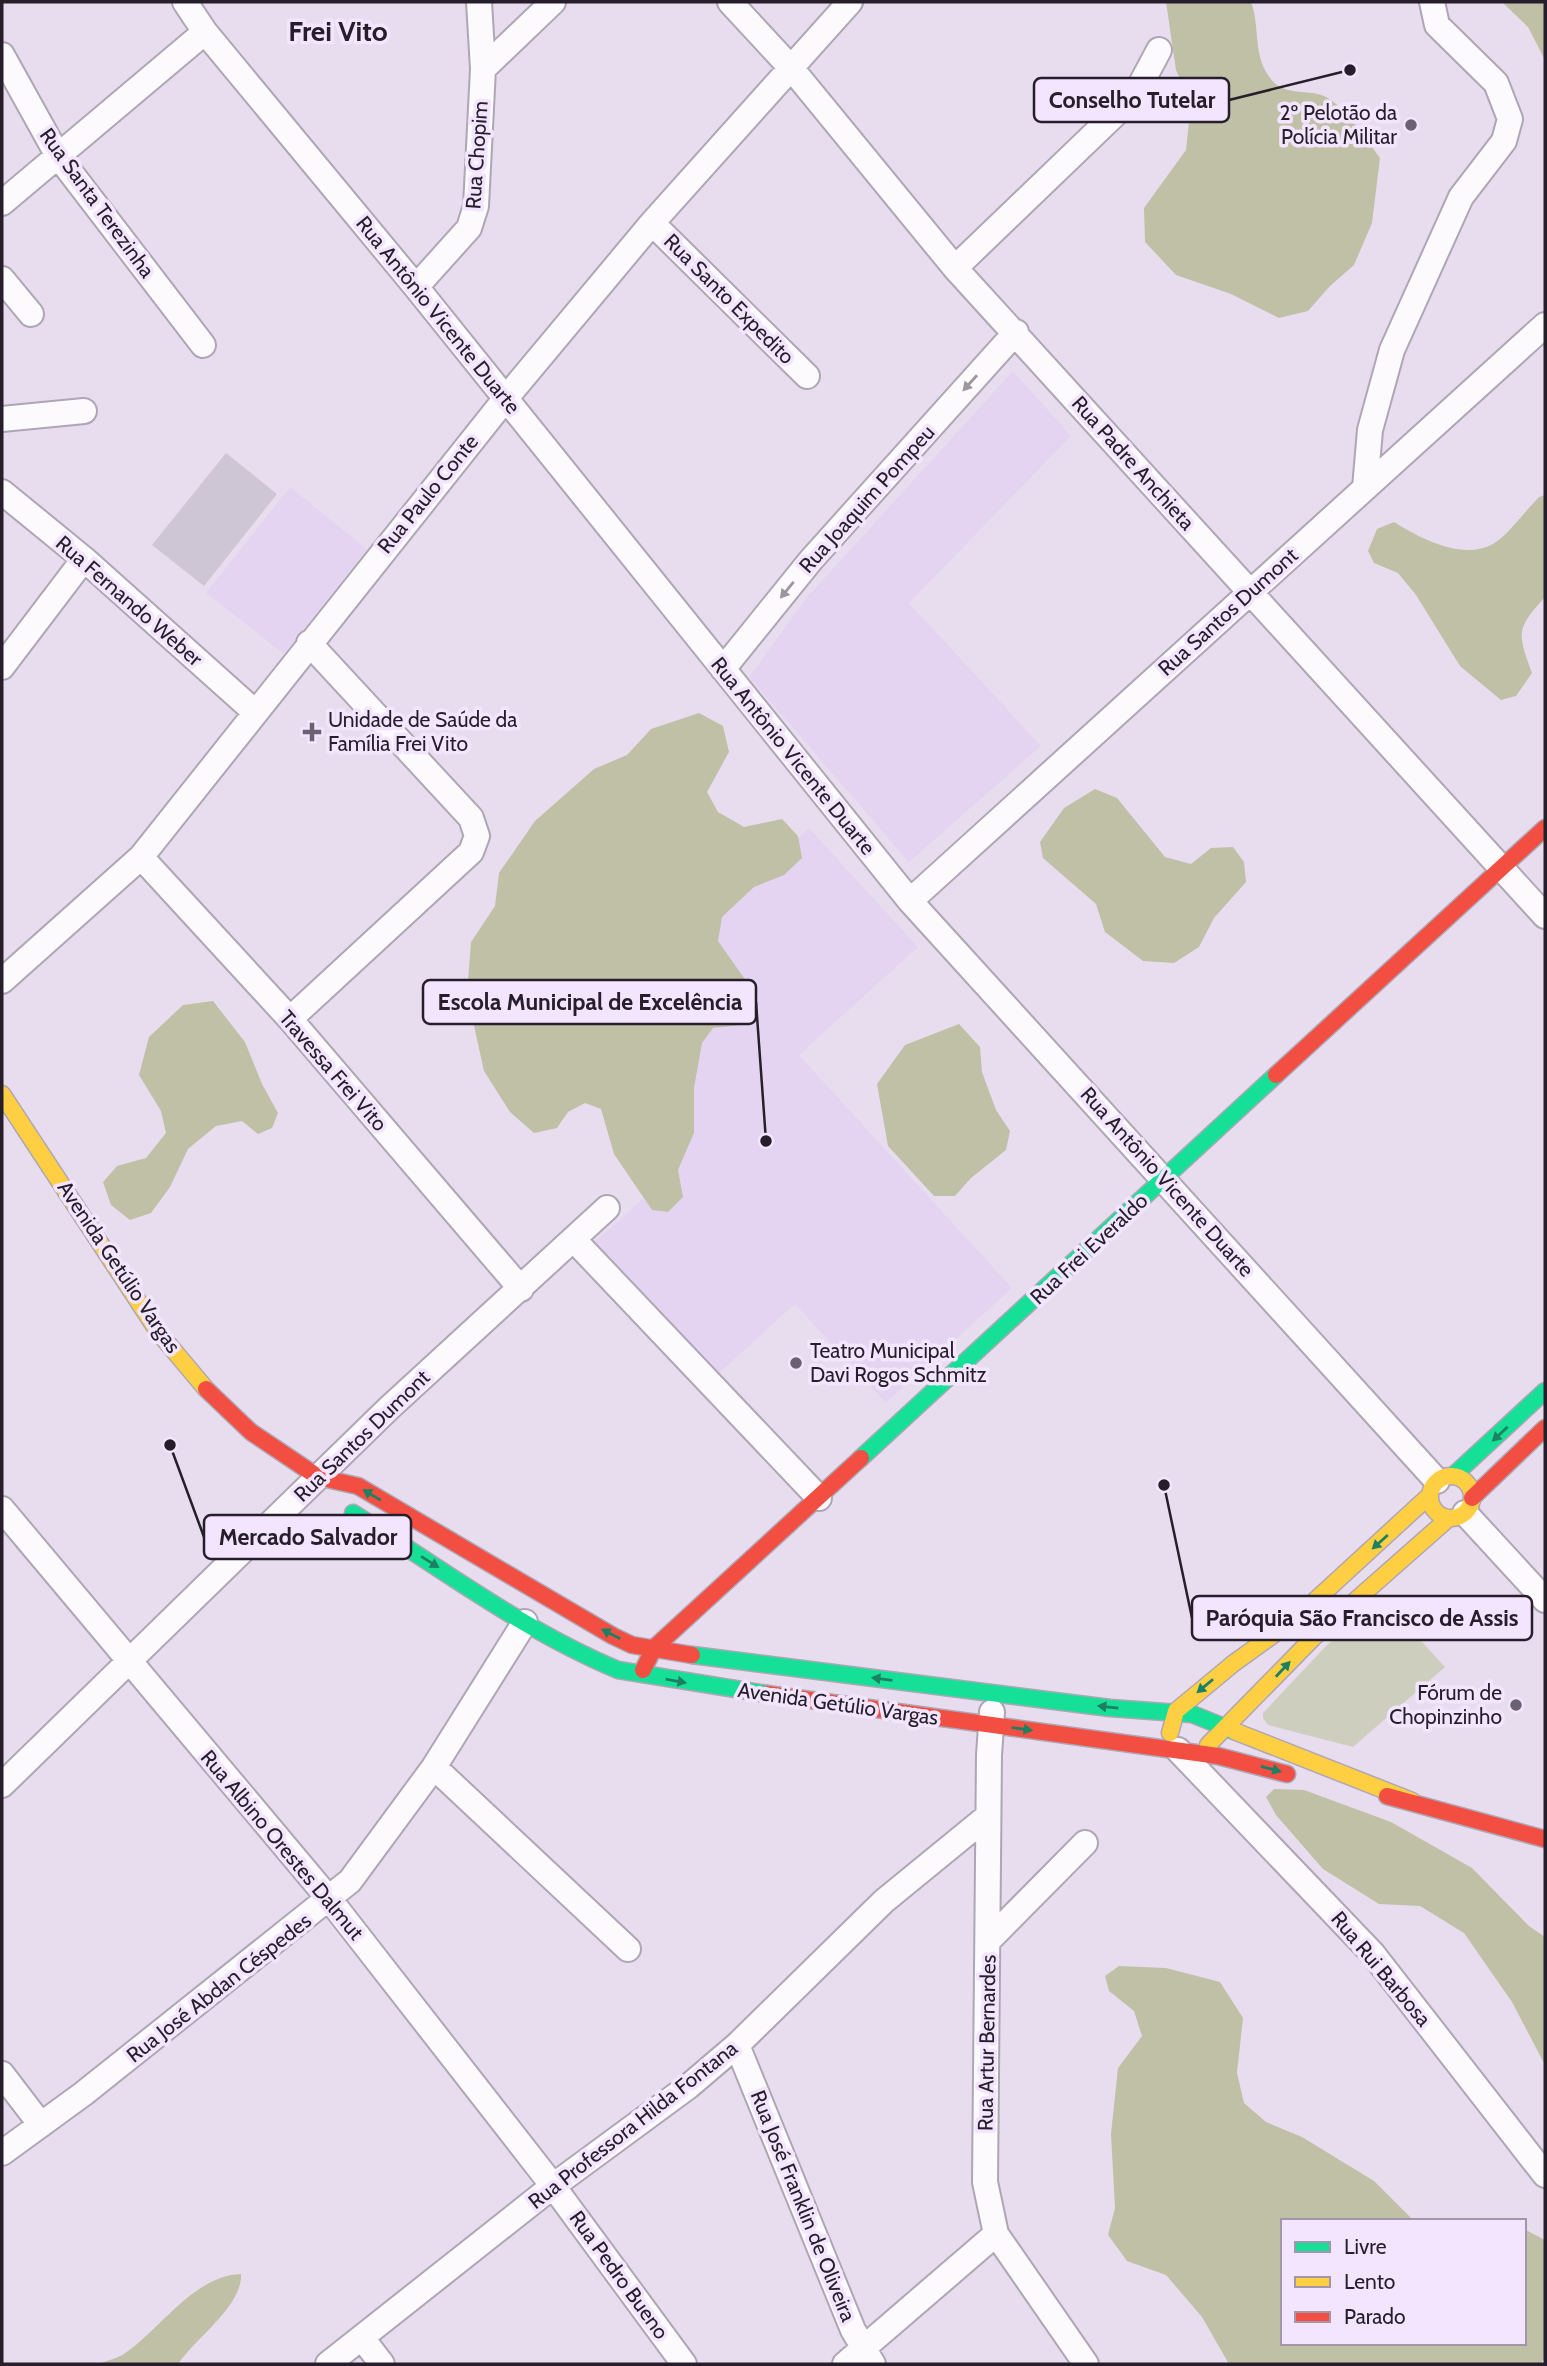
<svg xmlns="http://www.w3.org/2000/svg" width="1547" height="2366" viewBox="0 0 1547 2366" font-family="Cabin,sans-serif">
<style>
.built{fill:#e5d4f1}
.green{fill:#cecebe}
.forest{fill:#bfc0a6}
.building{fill:#cec6d4}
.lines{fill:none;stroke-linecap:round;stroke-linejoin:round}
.street-casing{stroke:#aea6b4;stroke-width:28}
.fast-casing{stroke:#aea6b4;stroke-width:19}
.slow-casing{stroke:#aea6b4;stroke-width:19}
.jam-casing{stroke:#aea6b4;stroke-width:19}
.street{stroke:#fcfafd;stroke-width:24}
.fast{stroke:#16e098;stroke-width:16}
.slow{stroke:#ffcf43;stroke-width:16}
.jam{stroke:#f24e42;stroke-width:16}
.oneway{fill:#9c979e}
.oneway2{fill:#1e8062}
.poi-dot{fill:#6a6270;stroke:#f4e5ff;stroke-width:2.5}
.labels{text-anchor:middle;stroke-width:7;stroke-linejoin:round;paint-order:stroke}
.poi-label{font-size:21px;fill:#261f2b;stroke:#f4e5ff;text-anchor:end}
.street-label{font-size:21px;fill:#261f2b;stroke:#f4e5ff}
.district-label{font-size:28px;font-weight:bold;fill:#261f2b;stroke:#f4e5ff}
.leader{fill:none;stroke:#261f2b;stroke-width:2.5}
.callout-dot{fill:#261f2b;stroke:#f4e5ff;stroke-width:2.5}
.callout{fill:#f4e5ff;stroke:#261f2b;stroke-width:2.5}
.callout-label{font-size:23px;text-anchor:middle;font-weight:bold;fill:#261f2b}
</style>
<rect width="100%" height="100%" fill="#e8ddef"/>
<path class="built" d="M1013,371L1071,436L909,603L1041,746L909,862L749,677L808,596Z
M290,487L367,549L284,654L206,593Z
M809,828L918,947L799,1055L1012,1288L886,1403L795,1304L717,1375L595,1242L649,1193L694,933Z"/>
<path class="green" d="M1381,1597L1445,1667L1353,1747L1268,1725L1263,1718V1713L1327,1645Z"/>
<path class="forest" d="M1166,2H1251C1260,25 1253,53 1268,75C1283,99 1307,87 1326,97C1345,107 1367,140 1380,158L1372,223L1354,265L1330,286L1308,311L1279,318L1231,294L1176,275L1145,242L1144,208L1186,150L1191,103L1176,70Z
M1502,2H1545V60L1528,27Z
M1545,495V597C1516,629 1517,632 1532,673L1516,696L1501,700L1460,666L1416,595L1398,573L1374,563L1368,551L1377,529L1394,522C1420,538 1462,561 1493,544C1507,536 1527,509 1539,497Z
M699,713L723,726L729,752L707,792L718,812L744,827L782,819L798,836L802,858L784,875L754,887L722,917L718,941L744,978L755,1003L741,1025L713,1028L702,1043L694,1088V1133L678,1170L683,1197L668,1212L652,1210L614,1154L601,1109L585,1103L568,1112L557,1128L534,1133L510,1112L484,1071L467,994L471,942L495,906L499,873L535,821L594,769L627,755L651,729Z
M1095,789L1117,798L1165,857L1191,864L1211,848L1233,847L1244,862L1246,882L1214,918L1199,947L1174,963L1143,961L1105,932L1096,904L1043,858L1040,842L1064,808Z
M213,1001L245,1042L262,1084L278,1113L272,1128L258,1134L242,1121L216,1126L188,1149L170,1187L151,1213L130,1220L111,1205L103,1182L117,1166L146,1158L166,1133L161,1111L139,1075L149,1037L183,1005Z
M959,1024L980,1047L982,1072L996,1110L1010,1131L1006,1150L971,1178L955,1196H934L888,1146L877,1084L905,1045Z
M1274,1789L1304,1790L1391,1822L1472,1868L1529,1926L1545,1937V2065L1512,2002L1464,1933L1420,1906L1379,1904L1323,1869L1276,1815L1266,1797Z
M1119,1966L1166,1968L1220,1982L1243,2018L1237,2073L1244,2103L1266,2122L1302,2137L1374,2181L1414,2221H1283V2343H1524V2229L1543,2239L1545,2243V2358L1540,2364H1229L1202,2317L1166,2275L1127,2261L1108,2235L1115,2208L1111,2134L1118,2068L1142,2036L1134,2011L1109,1991L1105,1976Z
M241,2274C243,2305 196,2338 178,2364H98C106,2361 116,2359 124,2354C161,2329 193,2276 241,2274Z"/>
<path class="building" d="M226,453L277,494L204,586L152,545Z"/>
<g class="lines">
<g class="street-casing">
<path id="street" d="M185,2L205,32L416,287L910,901L1437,1481
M730,2L792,69L955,268L1545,916
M2,55L58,156L203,345
M483,69L553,2
M2,203L205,32
M652,223L807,376
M955,268L1135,95L1159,50
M2,279L31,314
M416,287L469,228L476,206L483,69L479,2
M2,419L84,411
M1365,488L1370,430L1392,350L1461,197L1504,141L1510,119L1496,83L1437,25L1432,2
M2,492L84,559L255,712
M2,667L84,559
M723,669L811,560L1016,332
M141,857L290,1019L521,1289
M910,901L1545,325
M2,981L141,857L506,398L652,223L850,2
M290,1019L471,852L477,836L471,818L309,643
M575,1241L819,1498
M2,1509L330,1900L553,2186L684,2364
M1465,1513L1545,1600
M992,1712L989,1755L985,2182L996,2234L1086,2364
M1178,1750L1373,1954L1545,2175
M434,1767L628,1949
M2,1785L389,1408L607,1208
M989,1940L1085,1843
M737,2045L853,2330L873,2364
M2,2074L41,2125
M2,2153L83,2094L350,1881L434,1767L525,1622
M362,2338L382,2364
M328,2364L553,2186L689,2086L737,2045L884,1901L988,1816
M845,2364L996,2234"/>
</g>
<g class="fast-casing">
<path id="fast" d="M861,1458L1276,1075
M1453,1476L1545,1391
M353,1513C439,1567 524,1631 618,1670L767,1694
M692,1655L1110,1708L1192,1714L1234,1731"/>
</g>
<g class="slow-casing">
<path id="slow" d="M2,1094L159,1333L206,1389
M1430 1497a21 21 0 1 1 42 0a21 21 0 1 1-42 0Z
M1234,1731L1412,1801
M1170,1733L1176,1711L1234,1663L1295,1619L1430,1495
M1208,1745L1313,1638L1449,1518"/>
</g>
<g class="jam-casing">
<path id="jam" d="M1276,1075L1545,828
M206,1389L251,1432L318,1477L358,1486L613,1636L632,1645L692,1655
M1472,1498L1545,1428
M643,1670L654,1648L861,1458
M767,1694L1218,1756L1287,1774
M1387,1796L1545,1839"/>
</g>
<use href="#street" class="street"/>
<use href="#fast" class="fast"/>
<use href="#slow" class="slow"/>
<use href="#jam" class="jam"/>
</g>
<defs><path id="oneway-solid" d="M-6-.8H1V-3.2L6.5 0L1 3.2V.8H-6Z" transform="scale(1.75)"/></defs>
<g class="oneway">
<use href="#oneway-solid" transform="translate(970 383) rotate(132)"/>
<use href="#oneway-solid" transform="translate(787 590) rotate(129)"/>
</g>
<g class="oneway2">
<use href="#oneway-solid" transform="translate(1500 1434) rotate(137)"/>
<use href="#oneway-solid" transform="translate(372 1495) rotate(-149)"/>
<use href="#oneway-solid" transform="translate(1380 1542) rotate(138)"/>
<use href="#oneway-solid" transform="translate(430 1562) rotate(32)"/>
<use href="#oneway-solid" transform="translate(611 1634) rotate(-153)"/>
<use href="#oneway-solid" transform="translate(1283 1669) rotate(-47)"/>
<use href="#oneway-solid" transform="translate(882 1679) rotate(-173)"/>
<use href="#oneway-solid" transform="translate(676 1681) rotate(10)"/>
<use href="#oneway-solid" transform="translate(1205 1686) rotate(140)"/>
<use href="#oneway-solid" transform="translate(1108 1707) rotate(-174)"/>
<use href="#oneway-solid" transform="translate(1022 1729) rotate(8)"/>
<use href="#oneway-solid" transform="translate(1271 1769) rotate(15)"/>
</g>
<g class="poi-dot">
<circle cx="1411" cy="125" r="7"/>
<path d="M308.5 721.5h7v7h7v7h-7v7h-7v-7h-7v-7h7z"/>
<circle cx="796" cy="1363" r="7"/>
<circle cx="1516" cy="1705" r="7"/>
</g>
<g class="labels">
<g class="poi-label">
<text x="1397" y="120">2º Pelotão da<tspan x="1397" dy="24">Polícia Militar</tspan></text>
<text x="328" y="727" text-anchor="start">Unidade de Saúde da<tspan x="328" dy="24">Família Frei Vito</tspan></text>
<text x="810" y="1358" text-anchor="start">Teatro Municipal<tspan x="810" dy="24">Davi Rogos Schmitz</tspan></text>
<text x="1502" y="1700">Fórum de<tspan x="1502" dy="24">Chopinzinho</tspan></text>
</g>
<g class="street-label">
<text transform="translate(477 155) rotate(-86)" y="7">Rua Chopim</text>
<text transform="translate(97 203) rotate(54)" y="7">Rua Santa Terezinha</text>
<text transform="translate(729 299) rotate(45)" y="7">Rua Santo Expedito</text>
<text transform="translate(438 315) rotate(51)" y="7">Rua Antônio Vicente Duarte</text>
<text transform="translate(1133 463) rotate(48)" y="7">Rua Padre Anchieta</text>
<text transform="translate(428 494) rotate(-51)" y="7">Rua Paulo Conte</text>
<text transform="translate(867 499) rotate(-48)" y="7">Rua Joaquim Pompeu</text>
<text transform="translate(129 601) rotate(41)" y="7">Rua Fernando Weber</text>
<text transform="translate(1228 612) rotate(-42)" y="7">Rua Santos Dumont</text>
<text transform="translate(793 756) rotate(51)" y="7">Rua Antônio Vicente Duarte</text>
<text transform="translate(333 1071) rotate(49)" y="7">Travessa Frei Vito</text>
<text transform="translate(1167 1182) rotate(48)" y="7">Rua Antônio Vicente Duarte</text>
<text transform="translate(1089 1249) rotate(-43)" y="7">Rua Frei Everaldo</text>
<text transform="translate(119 1267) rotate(56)" y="7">Avenida Getúlio Vargas</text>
<text transform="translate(362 1436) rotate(-44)" y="7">Rua Santos Dumont</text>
<text transform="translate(838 1704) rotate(8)" y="7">Avenida Getúlio Vargas</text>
<text transform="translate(282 1845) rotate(50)" y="7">Rua Albino Orestes Dalmut</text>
<text transform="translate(1381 1969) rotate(50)" y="7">Rua Rui Barbosa</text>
<text transform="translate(219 1988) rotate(-38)" y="7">Rua José Abdan Céspedes</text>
<text transform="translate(987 2043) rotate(-89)" y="7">Rua Artur Bernardes</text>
<text transform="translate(633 2125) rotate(-38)" y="7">Rua Professora Hilda Fontana</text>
<text transform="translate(803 2206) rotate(68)" y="7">Rua José Franklin de Oliveira</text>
<text transform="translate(619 2275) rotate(54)" y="7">Rua Pedro Bueno</text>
</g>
<g class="district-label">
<text x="338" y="41">Frei Vito</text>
</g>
</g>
<path class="leader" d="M1350 70L1229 100M766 1141L756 1002M170 1445L204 1537M1164 1485L1192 1618"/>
<g class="callout-dot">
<circle cx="1350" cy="70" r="7"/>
<circle cx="766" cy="1141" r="7"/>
<circle cx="170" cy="1445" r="7"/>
<circle cx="1164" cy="1485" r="7"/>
</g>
<g class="callout">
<rect x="1034" y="78" width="195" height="44" rx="7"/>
<rect x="423" y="980" width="333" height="44" rx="7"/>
<rect x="204" y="1515" width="207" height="44" rx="7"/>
<rect x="1192" y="1596" width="340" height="44" rx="7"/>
</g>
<g class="callout-label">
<text x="1132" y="108">Conselho Tutelar</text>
<text x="590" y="1010">Escola Municipal de Excelência</text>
<text x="308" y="1545">Mercado Salvador</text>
<text x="1362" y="1626">Paróquia São Francisco de Assis</text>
</g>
<rect width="1547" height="2366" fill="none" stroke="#261f2b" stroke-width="7"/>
<rect x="1281" y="2219" width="245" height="126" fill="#f4e5ff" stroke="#a296aa" stroke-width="2"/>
<rect x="1295" y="2242" width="35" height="10" fill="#16e098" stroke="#a296aa" stroke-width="2"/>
<text x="1344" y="2254" font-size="21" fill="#261f2b">Livre</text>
<rect x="1295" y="2277" width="35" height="10" fill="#ffcf43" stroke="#a296aa" stroke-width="2"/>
<text x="1344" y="2289" font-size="21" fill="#261f2b">Lento</text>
<rect x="1295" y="2312" width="35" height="10" fill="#f24e42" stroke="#a296aa" stroke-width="2"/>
<text x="1344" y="2324" font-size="21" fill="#261f2b">Parado</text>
</svg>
